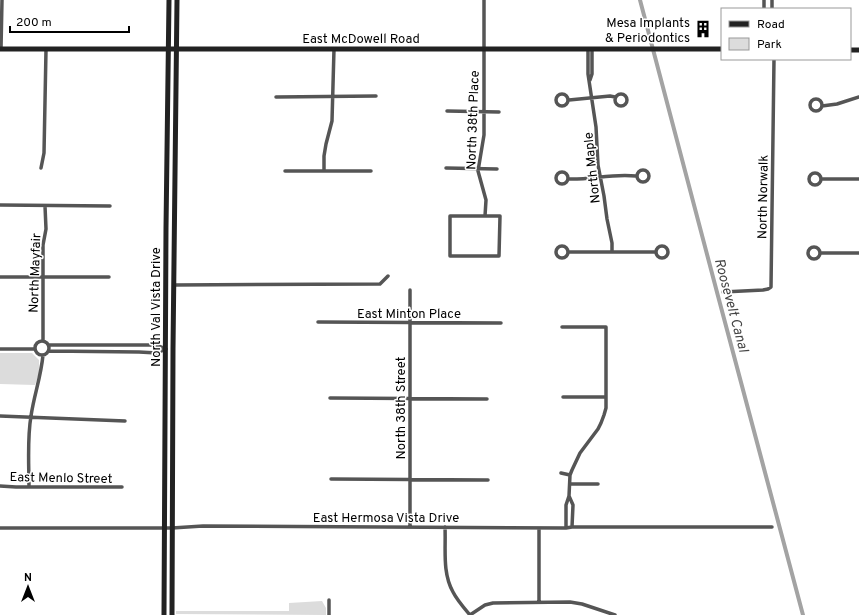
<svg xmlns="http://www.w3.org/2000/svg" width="859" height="615" viewBox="0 0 859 615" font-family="Overpass,sans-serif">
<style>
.green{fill:#dcdcdc}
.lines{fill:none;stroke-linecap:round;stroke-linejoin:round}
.canal{stroke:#a3a3a3;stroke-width:4}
.street{stroke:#555;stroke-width:3.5}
.secondary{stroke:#222;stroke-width:5}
.labels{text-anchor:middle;stroke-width:3;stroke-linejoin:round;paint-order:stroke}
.poi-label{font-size:13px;fill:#000;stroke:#fff;text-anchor:end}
.street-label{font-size:13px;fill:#000;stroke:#fff}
.water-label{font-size:14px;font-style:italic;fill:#444;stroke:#fff}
</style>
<rect width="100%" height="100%" fill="#fff"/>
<path class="green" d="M0,353H32L39,360V373L35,385L0,384Z
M322,601L326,608V615L176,614V611H289V603Z"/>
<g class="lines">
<path class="canal" d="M640,0L718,296L803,615"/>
<path class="street" d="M484,0V135L478,171L486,200L485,216H500L499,256H450V216H485
M764,9V0
M772,9V0
M1,49L2,0
M588,49V74L596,127L598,165L604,196L607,219L612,243V252
M590,80L592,74V49
M615 100a6 6 0 1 1 12 0a6 6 0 1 1-12 0Z
M556 100a6 6 0 1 1 12 0a6 6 0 1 1-12 0Z
M276,97L376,96
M810 105a6 6 0 1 1 12 0a6 6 0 1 1-12 0Z
M569,100L610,96L615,97
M822,106L837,104L859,97
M447,111L499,112
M41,168L44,153L46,50
M446,168L497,169
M637 176a6 6 0 1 1 12 0a6 6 0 1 1-12 0Z
M285,171H371
M324,171V156L326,144L332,121L334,49
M556 178a6 6 0 1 1 12 0a6 6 0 1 1-12 0Z
M809 179a6 6 0 1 1 12 0a6 6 0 1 1-12 0Z
M568,179C591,180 613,173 636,176
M821,179H859
M0,205L110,206
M656 252a6 6 0 1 1 12 0a6 6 0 1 1-12 0Z
M556 252a6 6 0 1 1 12 0a6 6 0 1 1-12 0Z
M808 253a6 6 0 1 1 12 0a6 6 0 1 1-12 0Z
M568,252H655
M820,253H859
M0,277H109
M174,285L380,284L388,276
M723,292L763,290L768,289L771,287L774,59
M318,322L501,323
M562,327H606V408L604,415L601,423L598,429L580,453L572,470L570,475L569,496L566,505V528
M35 348a7 7 0 1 1 14 0a7 7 0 1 1-14 0Z
M43,341V245L46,229L45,206
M49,345H150L159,346L166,349
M0,349H35
M49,351L139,352L157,353L166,349
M563,397H606
M330,398L487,399
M0,416L125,421
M561,473L570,475
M331,479L488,480
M570,484H598
M0,486L16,487H122
M29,487C29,464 27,439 31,416C34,395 41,377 43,355
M569,496L573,505L572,527
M410,527V290
M445,527C446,549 442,572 453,592C457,600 464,608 470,615
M0,528H172L203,526L566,528L572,527H772
M539,528V602
M329,615V600
M470,615L485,605L493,603L570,602L582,604L615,615"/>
<path class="secondary" d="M0,49H722
M850,50H859
M164,615L166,228L169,0
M172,615L173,349L177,0"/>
</g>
<defs>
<g id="building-bare" transform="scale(1.38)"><path d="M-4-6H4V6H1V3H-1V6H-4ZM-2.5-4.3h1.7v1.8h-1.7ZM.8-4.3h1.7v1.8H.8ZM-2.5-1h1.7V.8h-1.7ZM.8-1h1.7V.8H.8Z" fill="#000" stroke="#fff" stroke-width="2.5" paint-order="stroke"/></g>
</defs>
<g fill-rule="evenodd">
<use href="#building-bare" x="703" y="29"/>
</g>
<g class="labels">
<g class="poi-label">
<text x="690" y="27">Mesa Implants<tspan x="690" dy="15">&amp; Periodontics</tspan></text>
</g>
<g class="street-label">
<text x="361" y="43">East McDowell Road</text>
<text transform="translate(472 120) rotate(-88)" y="5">North 38th Place</text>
<text transform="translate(591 168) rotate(-96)" y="5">North Maple</text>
<text transform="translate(762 197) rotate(-89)" y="5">North Norwalk</text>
<text transform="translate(34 273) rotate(-88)" y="5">North Mayfair</text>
<text transform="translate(155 307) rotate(-90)" y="5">North Val Vista Drive</text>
<text x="409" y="318">East Minton Place</text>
<text transform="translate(400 408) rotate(-90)" y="5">North 38th Street</text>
<text transform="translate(61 477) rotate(1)" y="5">East Menlo Street</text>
<text x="386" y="522">East Hermosa Vista Drive</text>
</g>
<g class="water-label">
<text transform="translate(732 305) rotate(75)" y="5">Roosevelt Canal</text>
</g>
</g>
<rect x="721" y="8" width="130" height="52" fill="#ffffff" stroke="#999999"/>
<rect x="729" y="21" width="20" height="6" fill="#222222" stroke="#999999"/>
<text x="757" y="28" font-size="12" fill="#000000">Road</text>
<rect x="729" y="38" width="20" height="12" fill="#dcdcdc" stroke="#999999"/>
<text x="757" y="48" font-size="12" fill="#000000">Park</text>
<g transform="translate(28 587)" stroke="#ffffff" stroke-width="3" paint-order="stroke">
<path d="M0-3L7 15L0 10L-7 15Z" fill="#000000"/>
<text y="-6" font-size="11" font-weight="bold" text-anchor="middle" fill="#000000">N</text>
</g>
<path d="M10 26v6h119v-6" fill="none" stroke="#000000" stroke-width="2"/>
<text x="16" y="26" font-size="12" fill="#000000" stroke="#ffffff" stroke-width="3" paint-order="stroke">200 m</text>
</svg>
